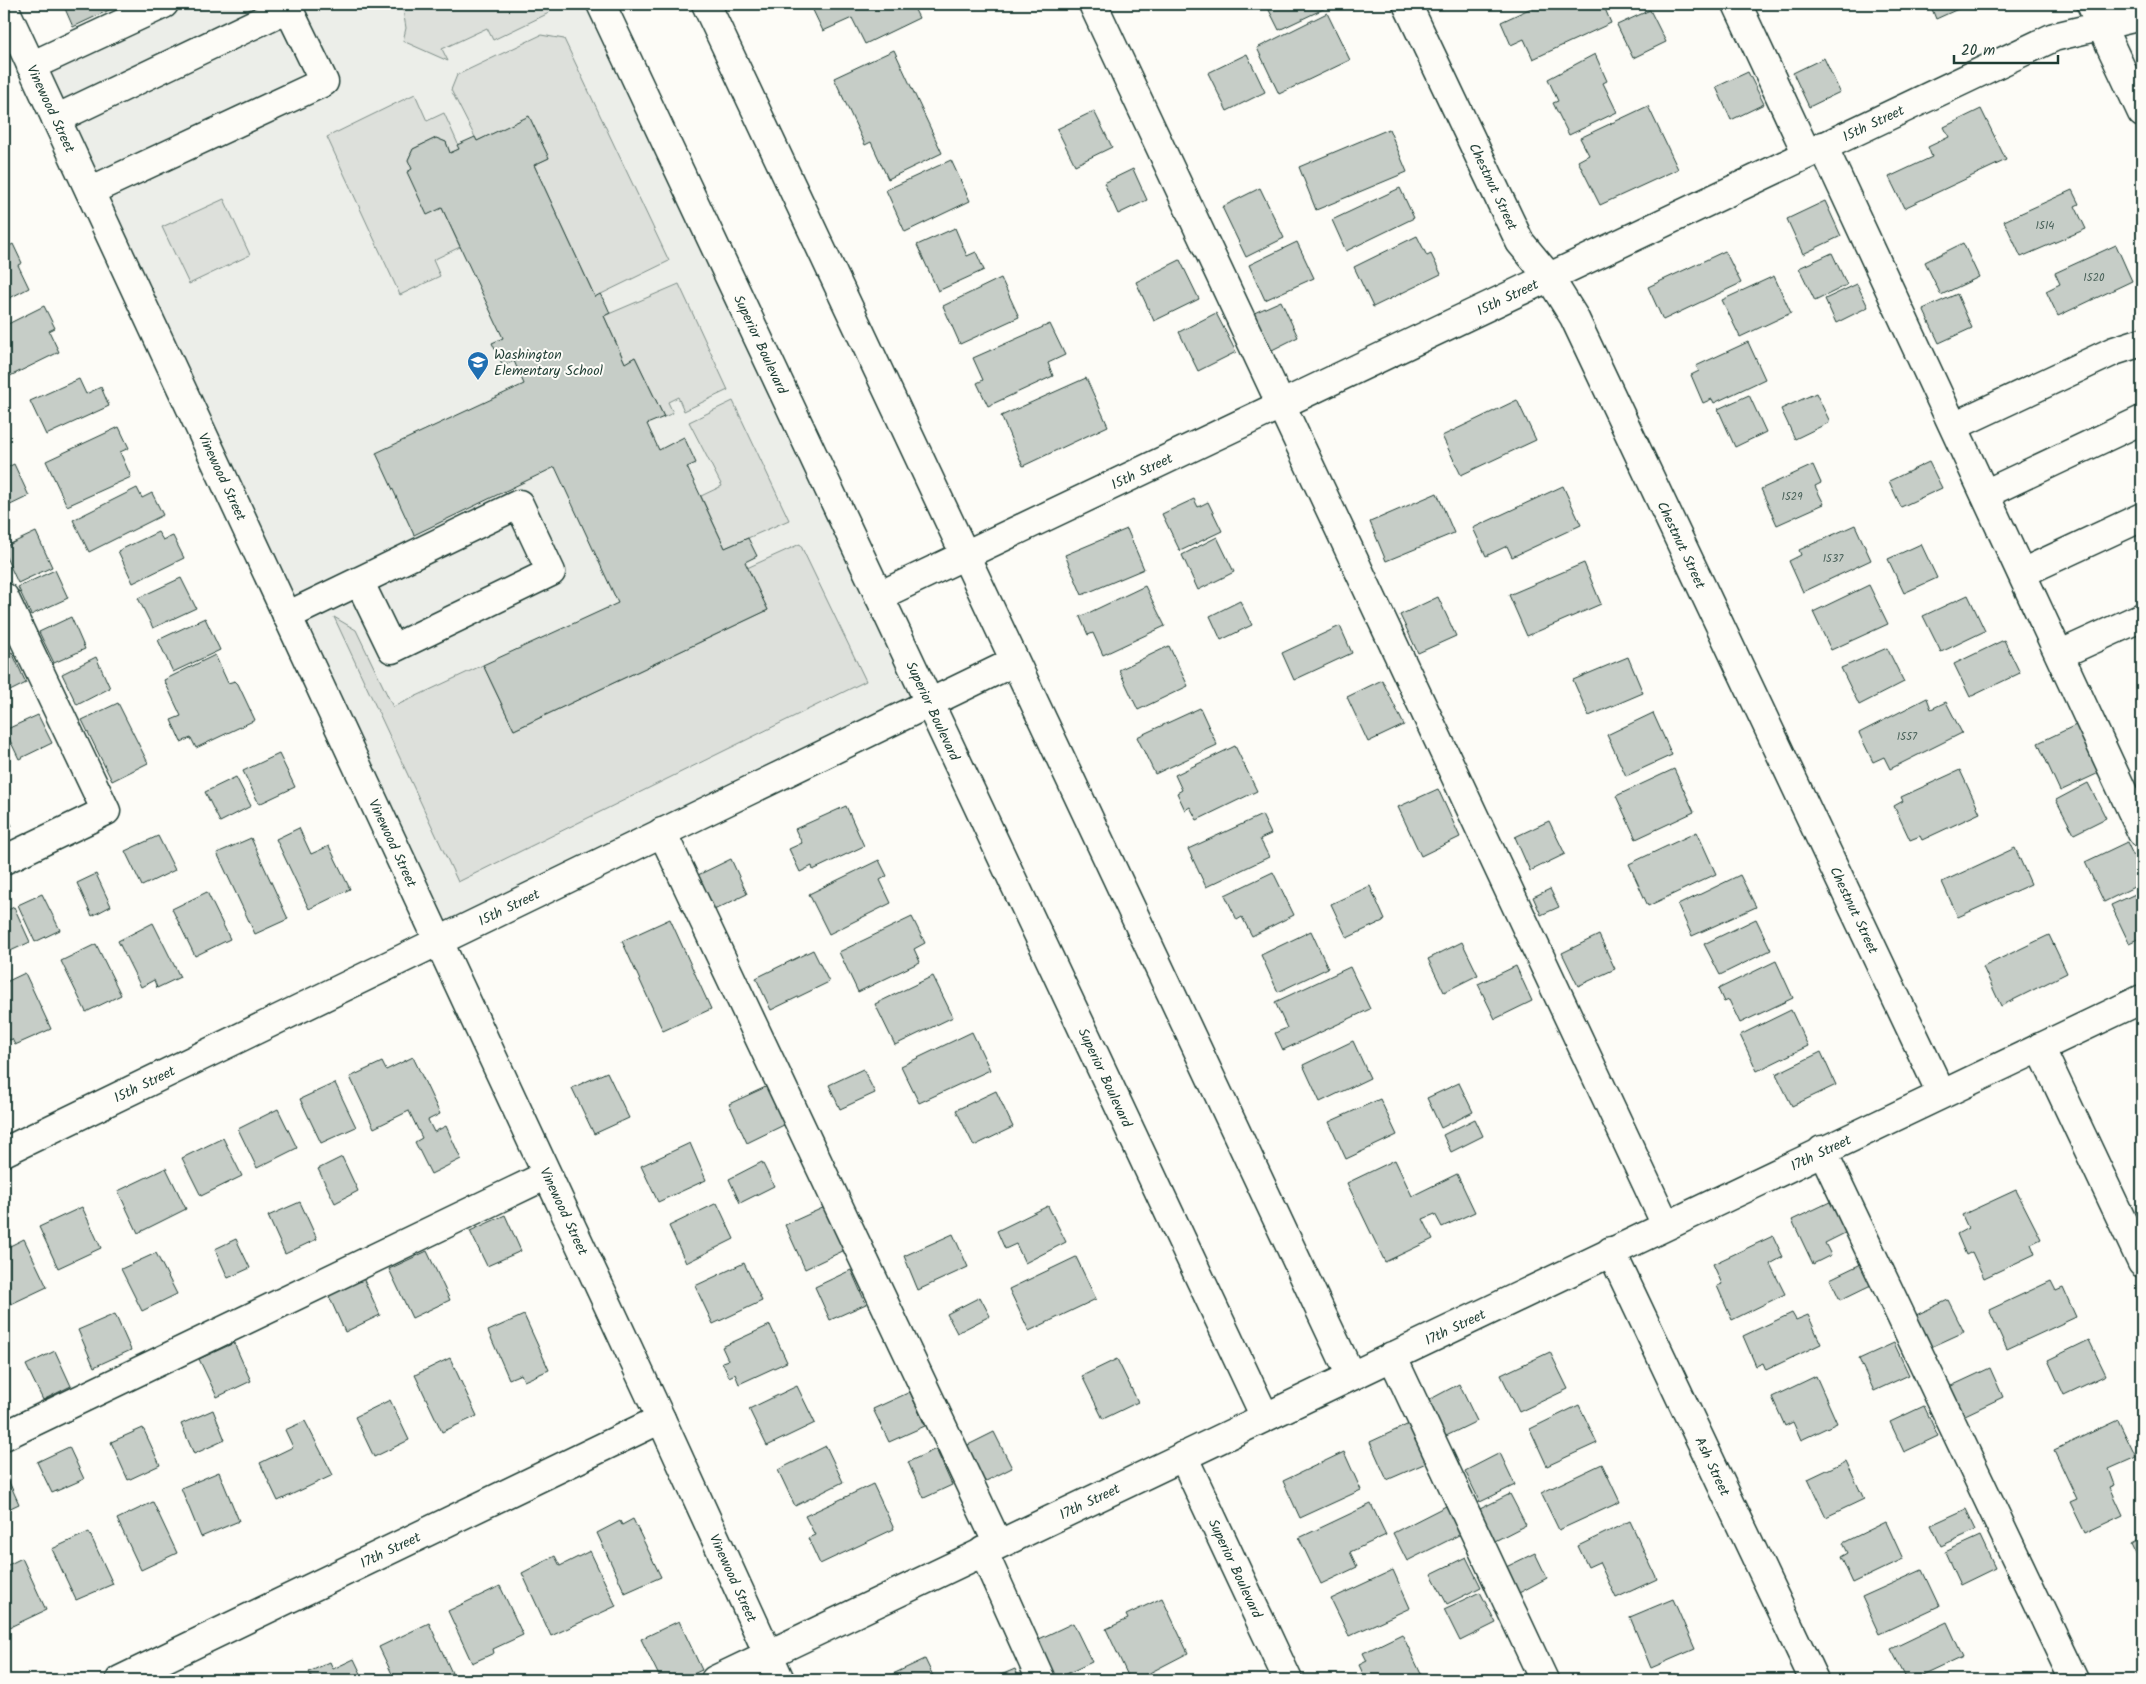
<svg xmlns="http://www.w3.org/2000/svg" width="2146" height="1684" viewBox="0 0 2146 1684" font-family="Kalam,sans-serif">
<style>
.built{fill:#eceee9}
.green{fill:#dde0db;stroke:#7e8e88}
.building{fill:#c6cdc7;stroke:#1f3d34}
.lines{fill:none;stroke-linecap:round;stroke-linejoin:round}
.minor-casing{stroke:#1f3d34;stroke-width:31}
.minor{stroke:#fdfcf7;stroke-width:28}
.labels{text-anchor:middle;stroke-width:4;stroke-linejoin:round;paint-order:stroke}
.number-label{font-size:11px;fill:#496159}
.street-label{font-size:14px;fill:#1f3d34;stroke:#fdfcf7}
.poi-label{font-size:14px;fill:#1f3d34;stroke:#fdfcf7;text-anchor:start}
</style>
<rect width="100%" height="100%" fill="#fdfcf7"/>
<filter id="ink" filterUnits="userSpaceOnUse"><feTurbulence type="fractalNoise" baseFrequency=".02" numOctaves="2"/><feDisplacementMap in="SourceGraphic" scale="10" xChannelSelector="R" yChannelSelector="G"/><feConvolveMatrix kernelMatrix="1 2 1 2 8 2 1 2 1" color-interpolation-filters="sRGB"/></filter>
<g filter="url(#ink)">
<path class="built" d="M164,4H601L929,702L439,942L31,66Z"/>
<path class="green" d="M402,4H545L549,13L493,40L487,28L442,49L448,61L403,41L406,28Z
M541,35L564,39L669,261L595,297L534,165L549,158L529,117L477,141L451,90L457,75Z
M415,94L427,121L444,113L458,144L459,149L450,153L446,142L436,138L413,149L408,160L442,208L460,247L433,260L440,276L400,295L327,137Z
M224,199L250,255L189,284L162,227Z
M679,284L728,390L684,411L678,397L668,402L673,413L664,417L635,357L625,363L604,316Z
M733,401L789,520L725,548L701,496L722,486L689,422Z
M800,544L866,681L458,882L334,617L356,630L393,707L483,665L514,730L768,610L747,568Z"/>
<path class="building" d="M63,4H122L73,27Z
M810,4H912L919,18L865,44L852,18L823,31Z
M1266,4H1334L1279,30Z
M1540,4H1603L1611,23L1533,59L1524,39L1511,45L1501,22Z
M1930,4H1969L1936,19Z
M1650,10L1666,42L1633,58L1617,25Z
M1327,13L1350,60L1279,94L1257,48Z
M894,50L942,153L888,179L871,142L865,145L834,78Z
M1247,54L1265,92L1227,111L1208,73Z
M1595,54L1607,81L1603,83L1617,112L1569,135L1553,103L1558,101L1548,79Z
M1824,58L1840,92L1809,107L1793,73Z
M1748,72L1764,104L1731,120L1716,87Z
M1648,106L1678,169L1600,205L1578,161L1589,155L1580,138Z
M1981,109L2006,160L1904,208L1889,177L1932,157L1928,147L1949,137L1944,127Z
M1094,111L1112,147L1075,165L1057,129Z
M529,116L549,158L534,165L595,297L600,294L606,304L610,313L604,316L625,363L635,357L664,417L647,424L659,450L684,437L696,463L687,467L725,548L748,538L757,556L745,562L768,610L514,730L483,665L618,603L555,467L414,535L376,453L524,384L514,361L503,366L492,343L503,338L442,208L427,215L407,172L412,169L408,160L413,149L436,138L446,142L450,153L459,149L457,145L475,137L477,141Z
M1389,129L1407,172L1316,210L1299,167Z
M951,160L970,201L905,232L886,190Z
M1133,169L1147,200L1118,214L1104,183Z
M1260,188L1284,238L1246,257L1222,207Z
M1400,188L1414,218L1346,251L1332,220Z
M2072,190L2079,204L2075,206L2086,229L2021,257L2004,221Z
M1825,201L1841,236L1803,254L1787,219Z
M955,228L967,256L976,252L984,270L938,291L917,245Z
M1417,236L1427,256L1431,254L1441,274L1373,307L1354,267Z
M1297,242L1314,278L1265,300L1249,265Z
M1963,243L1979,277L1941,295L1925,262Z
M13,244L22,263L18,265L29,288L4,301V249Z
M2116,245L2132,281L2058,316L2046,291L2060,284L2055,273Z
M1725,251L1741,283L1663,320L1648,287Z
M1832,253L1847,285L1815,301L1799,268Z
M1180,260L1199,299L1154,321L1136,282Z
M1774,276L1791,313L1740,337L1722,300Z
M1001,278L1019,317L960,344L943,306Z
M1857,284L1868,307L1836,323L1825,299Z
M1957,294L1972,328L1939,343L1923,309Z
M1281,301L1298,337L1270,351L1252,314Z
M44,306L55,328L49,331L59,352L4,379V326Z
M1216,313L1236,352L1198,371L1179,332Z
M1050,324L1065,355L1048,363L1053,376L988,406L977,383L983,380L973,358Z
M1748,342L1765,379L1714,403L1712,399L1703,403L1691,375L1699,371L1696,366Z
M1086,378L1108,426L1023,466L1001,416Z
M79,379L86,394L101,387L109,406L46,435L30,401Z
M1816,393L1830,422L1795,439L1781,409Z
M1749,395L1766,432L1735,447L1718,409Z
M1517,400L1536,440L1461,475L1442,436Z
M119,427L129,448L120,452L131,477L67,506L46,461Z
M1929,462L1942,488L1901,507L1889,481Z
M14,464L29,496L4,508V469Z
M1813,465L1821,483L1815,486L1824,504L1777,525L1761,489Z
M1563,486L1581,525L1512,557L1507,546L1486,556L1473,528Z
M137,488L142,498L152,493L163,515L89,552L73,520Z
M1437,493L1454,533L1386,561L1370,522Z
M1194,499L1198,507L1208,502L1222,531L1180,551L1162,514Z
M1855,525L1871,560L1803,592L1789,561L1801,555L1799,550Z
M1127,529L1144,569L1082,595L1065,555Z
M36,532L52,567L18,583L4,553V547Z
M158,532L163,540L173,536L184,558L133,583L118,551Z
M1217,537L1234,572L1198,590L1182,555Z
M1921,544L1937,578L1904,593L1888,559Z
M1584,563L1601,604L1527,636L1509,595Z
M55,570L68,598L31,615L18,587Z
M181,578L196,608L153,628L138,598Z
M1869,585L1888,624L1831,650L1813,612Z
M1145,586L1165,626L1103,655L1093,633L1088,635L1080,617Z
M1968,595L1985,631L1941,652L1923,616Z
M1438,597L1456,636L1418,653L1400,615Z
M1240,601L1252,625L1221,640L1210,616Z
M71,617L85,649L54,663L39,632Z
M205,618L220,650L173,672L158,640Z
M1340,626L1352,653L1294,680L1282,653Z
M2004,640L2020,673L1970,697L1954,664Z
M1169,646L1188,686L1138,710L1119,670Z
M1887,648L1904,682L1859,705L1841,668Z
M12,652L26,683L4,694V656Z
M215,655L228,683L235,681L238,684L255,720L196,748L191,738L181,742L171,720L181,716L164,680Z
M96,657L110,688L77,705L62,674Z
M1628,657L1643,693L1589,716L1573,680Z
M1382,680L1404,725L1368,742L1347,697Z
M1927,698L1931,709L1946,702L1962,733L1890,769L1884,757L1873,762L1859,733Z
M118,703L148,763L112,781L82,720Z
M1200,708L1217,745L1155,774L1137,737Z
M1653,713L1672,755L1626,776L1607,735Z
M38,715L52,743L19,759L5,730Z
M2076,725L2099,773L2060,791L2038,743Z
M1235,746L1257,791L1197,820L1190,807L1185,810L1177,793L1182,790L1175,775Z
M279,754L295,787L259,804L243,771Z
M1674,769L1694,812L1636,839L1616,796Z
M1960,770L1980,813L1922,840L1920,836L1910,840L1894,806L1903,801L1901,797Z
M236,777L251,806L220,822L205,792Z
M2088,783L2106,818L2074,834L2056,800Z
M1438,789L1460,837L1421,856L1398,807Z
M846,806L864,846L813,870L812,866L800,872L789,849L802,843L795,829Z
M4,808L12,826L4,830Z
M1262,815L1271,834L1260,839L1269,857L1206,887L1188,849Z
M1549,821L1565,854L1530,871L1515,837Z
M299,828L311,854L329,846L350,889L309,909L276,839Z
M1697,832L1716,874L1648,906L1629,864Z
M158,836L175,870L142,886L125,851Z
M251,838L288,919L255,934L217,853Z
M2127,842L2142,874V883L2104,902L2085,862Z
M2015,848L2031,884L1958,917L1942,882Z
M731,859L747,894L714,910L698,875Z
M879,860L887,876L880,880L891,903L829,934L809,894Z
M1273,872L1294,915L1252,936L1242,917L1237,920L1225,895Z
M96,874L111,906L92,916L77,883Z
M1740,875L1756,907L1692,936L1678,905Z
M1370,886L1385,920L1347,938L1331,904Z
M1550,889L1559,907L1541,915L1533,897Z
M2142,891V937L2129,943L2111,905Z
M207,892L230,939L195,956L172,909Z
M42,894L60,930L35,942L18,905Z
M14,907L30,942L4,954V912Z
M912,917L925,943L914,949L920,962L858,992L839,952Z
M670,919L711,1009L663,1031L622,941Z
M1756,919L1771,950L1720,975L1704,944Z
M153,923L180,977L157,988L154,980L141,987L118,941Z
M1311,931L1328,968L1278,992L1261,955Z
M1599,935L1615,969L1578,986L1562,953Z
M2049,935L2067,973L2001,1006L1983,967Z
M1462,942L1478,975L1444,992L1428,959Z
M96,944L121,995L86,1012L61,961Z
M813,950L829,982L771,1010L756,978Z
M1776,961L1793,998L1740,1023L1729,1000L1724,1002L1718,989Z
M1516,966L1532,1001L1495,1019L1478,984Z
M1350,967L1370,1009L1283,1050L1275,1033L1287,1028L1275,1002Z
M25,973L51,1029L15,1045L12,1039L4,1042V983Z
M933,976L953,1017L895,1045L875,1004Z
M1791,1010L1808,1046L1757,1071L1740,1035Z
M972,1032L990,1070L919,1103L901,1066Z
M1353,1041L1370,1078L1320,1102L1303,1065Z
M1821,1052L1836,1085L1792,1106L1776,1074Z
M413,1057L440,1114L428,1120L434,1132L446,1126L461,1159L431,1174L415,1142L422,1138L409,1111L374,1128L350,1077L382,1062L386,1070Z
M863,1069L875,1093L840,1109L829,1085Z
M607,1072L629,1118L594,1134L572,1088Z
M335,1083L356,1127L321,1143L300,1099Z
M1459,1083L1473,1112L1441,1128L1427,1098Z
M770,1085L788,1123L747,1143L729,1104Z
M996,1091L1013,1127L974,1146L956,1110Z
M1380,1099L1397,1135L1346,1159L1329,1122Z
M278,1109L297,1148L257,1168L238,1129Z
M1475,1119L1483,1136L1451,1152L1443,1135Z
M223,1138L242,1176L201,1196L182,1158Z
M690,1143L706,1180L658,1202L641,1166Z
M342,1157L358,1191L335,1203L318,1169Z
M1395,1160L1412,1196L1457,1174L1475,1212L1442,1227L1435,1214L1423,1219L1433,1239L1385,1262L1347,1183Z
M762,1162L774,1186L740,1203L729,1179Z
M166,1168L186,1209L138,1233L118,1191Z
M2016,1190L2041,1239L2031,1244L2035,1254L1984,1278L1972,1252L1966,1255L1957,1234L1968,1228L1962,1215Z
M1834,1200L1849,1231L1825,1243L1831,1255L1813,1264L1792,1220Z
M300,1202L317,1239L285,1254L268,1216Z
M717,1203L734,1239L686,1263L669,1226Z
M827,1206L847,1249L805,1269L785,1225Z
M1048,1206L1066,1242L1025,1263L1016,1244L1005,1249L997,1231Z
M82,1207L101,1248L58,1268L39,1227Z
M505,1215L521,1251L487,1266L470,1231Z
M953,1234L968,1267L918,1290L904,1256Z
M1773,1236L1783,1257L1770,1264L1785,1294L1732,1320L1717,1286L1722,1284L1713,1264Z
M24,1239L47,1287L11,1304L4,1289V1249Z
M236,1239L250,1268L228,1278L215,1249Z
M427,1251L450,1300L412,1318L389,1269Z
M156,1253L177,1294L142,1311L121,1269Z
M1076,1257L1096,1299L1029,1331L1009,1289Z
M744,1263L762,1301L713,1324L695,1286Z
M1861,1264L1871,1285L1840,1300L1830,1279Z
M851,1270L866,1304L830,1320L815,1287Z
M363,1278L380,1315L345,1332L328,1294Z
M2051,1281L2056,1291L2063,1288L2076,1317L2007,1349L1989,1310Z
M980,1297L990,1316L957,1333L947,1314Z
M1948,1300L1964,1332L1929,1348L1914,1316Z
M1792,1313L1796,1320L1808,1315L1821,1344L1766,1370L1763,1363L1756,1366L1743,1336Z
M115,1314L131,1350L94,1367L78,1330Z
M524,1315L549,1370L524,1381L521,1374L509,1379L488,1331Z
M770,1325L787,1362L739,1384L735,1374L729,1377L722,1362L728,1360L722,1347Z
M2089,1340L2106,1375L2064,1395L2048,1360Z
M234,1343L251,1381L217,1397L199,1359Z
M1894,1343L1909,1375L1874,1391L1859,1359Z
M55,1351L71,1386L43,1400L26,1365Z
M1550,1352L1568,1389L1519,1412L1501,1375Z
M450,1358L477,1416L442,1432L415,1375Z
M1117,1359L1138,1402L1103,1419L1082,1376Z
M1990,1368L2003,1397L1963,1416L1949,1387Z
M1816,1376L1837,1423L1801,1440L1793,1422L1785,1426L1772,1397Z
M1459,1384L1477,1421L1442,1438L1425,1402Z
M797,1386L815,1423L767,1446L749,1409Z
M910,1392L925,1426L889,1442L873,1409Z
M390,1400L409,1440L374,1457L355,1417Z
M1579,1405L1597,1443L1547,1466L1530,1429Z
M1924,1406L1938,1436L1904,1452L1890,1422Z
M213,1410L225,1440L194,1454L181,1424Z
M2118,1420L2136,1457L2109,1469L2115,1485L2110,1487L2123,1515L2085,1533L2070,1502L2077,1499L2054,1450Z
M305,1421L333,1475L278,1501L260,1463L293,1447L285,1430Z
M1409,1424L1426,1463L1387,1480L1370,1442Z
M143,1428L160,1465L128,1480L111,1442Z
M994,1432L1012,1468L982,1483L964,1447Z
M826,1446L843,1482L795,1506L778,1470Z
M69,1447L84,1479L52,1493L37,1462Z
M936,1449L952,1485L924,1498L908,1462Z
M1344,1452L1361,1490L1300,1518L1283,1481Z
M1500,1453L1515,1485L1480,1502L1465,1471Z
M1846,1461L1864,1499L1826,1517L1808,1479Z
M1602,1464L1620,1502L1559,1530L1541,1493Z
M4,1471L19,1504L4,1511Z
M219,1472L239,1521L201,1537L181,1488Z
M873,1484L894,1529L820,1564L808,1538L815,1535L805,1516Z
M1510,1494L1526,1525L1491,1543L1476,1511Z
M153,1502L177,1553L141,1570L117,1519Z
M1371,1504L1386,1535L1350,1552L1357,1567L1321,1584L1299,1538Z
M1446,1506L1461,1534L1407,1561L1393,1533Z
M1966,1509L1976,1530L1941,1546L1931,1525Z
M633,1519L661,1577L625,1593L597,1533L620,1521L622,1525Z
M1630,1521L1657,1579L1616,1598L1599,1562L1588,1567L1578,1546Z
M1886,1522L1903,1559L1853,1583L1841,1557L1848,1553L1843,1543Z
M89,1532L113,1584L76,1600L52,1549Z
M1980,1536L1995,1568L1960,1585L1945,1552Z
M2142,1539V1568L2131,1545Z
M590,1551L616,1606L551,1636L522,1573L555,1556L560,1566Z
M1535,1553L1547,1578L1519,1593L1506,1567Z
M1466,1557L1481,1587L1447,1604L1431,1574Z
M22,1558L46,1610L10,1627L4,1614V1567Z
M1393,1570L1410,1608L1349,1636L1331,1599Z
M1922,1570L1939,1606L1879,1634L1862,1597Z
M500,1586L523,1635L493,1649L494,1653L472,1663L448,1611Z
M1480,1592L1496,1623L1460,1641L1444,1609Z
M1162,1598L1188,1653L1136,1680H1130L1106,1629L1128,1619L1126,1615Z
M1673,1599L1695,1649L1651,1668L1630,1617Z
M679,1621L702,1670L680,1680H661L641,1639Z
M1947,1622L1963,1657L1914,1680H1907L1891,1649Z
M429,1623L452,1673L437,1680H395L379,1647Z
M1073,1623L1092,1662L1056,1679L1037,1640Z
M1402,1634L1421,1674L1407,1680H1366L1359,1665L1367,1661L1363,1653Z
M354,1659L364,1680H313L309,1672L330,1662L333,1669Z
M925,1659L935,1680H880Z
M1015,1669L1020,1680H989Z"/>
<g class="lines">
<g class="minor-casing">
<g id="minor">
<path id="s1" d="M601,4L1265,1417"/>
<path d="M706,4L1351,1376"/>
<path d="M1093,4L1666,1225"/>
<path id="s2" d="M1407,4L1520,242L1549,277L1574,317L1941,1093"/>
<path d="M1737,4L1807,154"/>
<path d="M2091,4L2142,113"/>
<path id="s3" d="M4,7L661,1419L780,1680"/>
<path d="M31,66L164,4"/>
<path d="M56,119L288,8L324,82L90,191"/>
<path d="M1823,146L2142,833"/>
<path d="M1954,426L2114,351L2142,342"/>
<path d="M1985,494L2142,420"/>
<path d="M2022,573L2142,517"/>
<path id="s4" d="M879,596L2054,37L2142,16"/>
<path d="M4,597L106,811L4,860"/>
<path d="M287,616L519,504L551,572L392,649L359,581"/>
<path d="M2061,654L2142,617"/>
<path d="M662,832L998,1544"/>
<path d="M2040,1047L2142,1263"/>
<path d="M1822,1150L2074,1680"/>
<path id="s5" d="M4,1152L1014,662"/>
<path id="s6" d="M1611,1251L1814,1680"/>
<path d="M1392,1356L1544,1680"/>
<path d="M4,1436L547,1175"/>
<path id="s7" d="M1183,1456L1288,1680"/>
<path d="M983,1551L1041,1680"/>
<path id="s8" d="M120,1680L661,1419"/>
<path id="s9" d="M715,1680L2142,999"/>
</g>
</g>
<use href="#minor" class="minor"/>
</g>
</g>
<defs>
<g id="school-pin" transform="scale(1.125)"><path d="M0 17L-7.5 6A9.5 9.5 0 1 1 7.5 6Z" fill="#1f6fb2" stroke="#fdfcf7"/><path d="M0-5L7-2L0 1L-7-2ZM-4 1L0 2.5L4 1V4Q0 6-4 4Z" fill="#fff"/></g>
</defs>
<g fill-rule="evenodd">
<use href="#school-pin" x="478" y="362"/>
</g>
<g class="labels">
<g class="number-label">
<text x="2045" y="229">1514</text>
<text x="2094" y="281">1520</text>
<text x="1792" y="500">1529</text>
<text x="1833" y="562">1537</text>
<text x="1907" y="740">1557</text>
</g>
<g class="street-label">
<text dy="5" stroke="none"><textPath href="#s3" startOffset="112">Vinewood Street</textPath></text>
<text dy="5" stroke="none"><textPath href="#s4" startOffset="1101">15th Street</textPath></text>
<text dy="5" stroke="none"><textPath href="#s2" startOffset="202">Chestnut Street</textPath></text>
<text dy="5" stroke="none"><textPath href="#s4" startOffset="696">15th Street</textPath></text>
<text dy="5" stroke="none"><textPath href="#s1" startOffset="376">Superior Boulevard</textPath></text>
<text dy="5" stroke="none"><textPath href="#s4" startOffset="291">15th Street</textPath></text>
<text dy="5" stroke="none"><textPath href="#s3" startOffset="518">Vinewood Street</textPath></text>
<text dy="5" stroke="none"><textPath href="#s2" startOffset="608">Chestnut Street</textPath></text>
<text dy="5" stroke="none"><textPath href="#s1" startOffset="781">Superior Boulevard</textPath></text>
<text dy="5" stroke="none"><textPath href="#s3" startOffset="922">Vinewood Street</textPath></text>
<text dy="5" stroke="none"><textPath href="#s5" startOffset="561">15th Street</textPath></text>
<text dy="5" stroke="none"><textPath href="#s2" startOffset="1012">Chestnut Street</textPath></text>
<text dy="5" stroke="none"><textPath href="#s1" startOffset="1186">Superior Boulevard</textPath></text>
<text dy="5" stroke="none"><textPath href="#s5" startOffset="156">15th Street</textPath></text>
<text dy="5" stroke="none"><textPath href="#s9" startOffset="1225">17th Street</textPath></text>
<text dy="5" stroke="none"><textPath href="#s3" startOffset="1328">Vinewood Street</textPath></text>
<text dy="5" stroke="none"><textPath href="#s9" startOffset="820">17th Street</textPath></text>
<text dy="5" stroke="none"><textPath href="#s6" startOffset="238">Ash Street</textPath></text>
<text dy="5" stroke="none"><textPath href="#s9" startOffset="415">17th Street</textPath></text>
<text dy="5" stroke="none"><textPath href="#s8" startOffset="300">17th Street</textPath></text>
<text dy="5" stroke="none"><textPath href="#s7" startOffset="124">Superior Boulevard</textPath></text>
<text dy="5" stroke="none"><textPath href="#s3" startOffset="1732">Vinewood Street</textPath></text>
</g>
<g class="poi-label">
<text x="494" y="359">Washington<tspan x="494" dy="16">Elementary School</tspan></text>
</g>
</g>
<rect width="2146" height="1684" fill="none" stroke="#fdfcf7" stroke-width="20"/>
<rect x="10" y="10" width="2126" height="1664" fill="none" stroke="#1f3d34" stroke-width="2" filter="url(#ink)"/>
<path d="M1954 55v8h104v-8" fill="none" stroke="#1f3d34" stroke-width="2.5"/>
<text x="1961" y="55" font-size="15" fill="#1f3d34" stroke="#fdfcf7" stroke-width="4" paint-order="stroke">20 m</text>
</svg>
